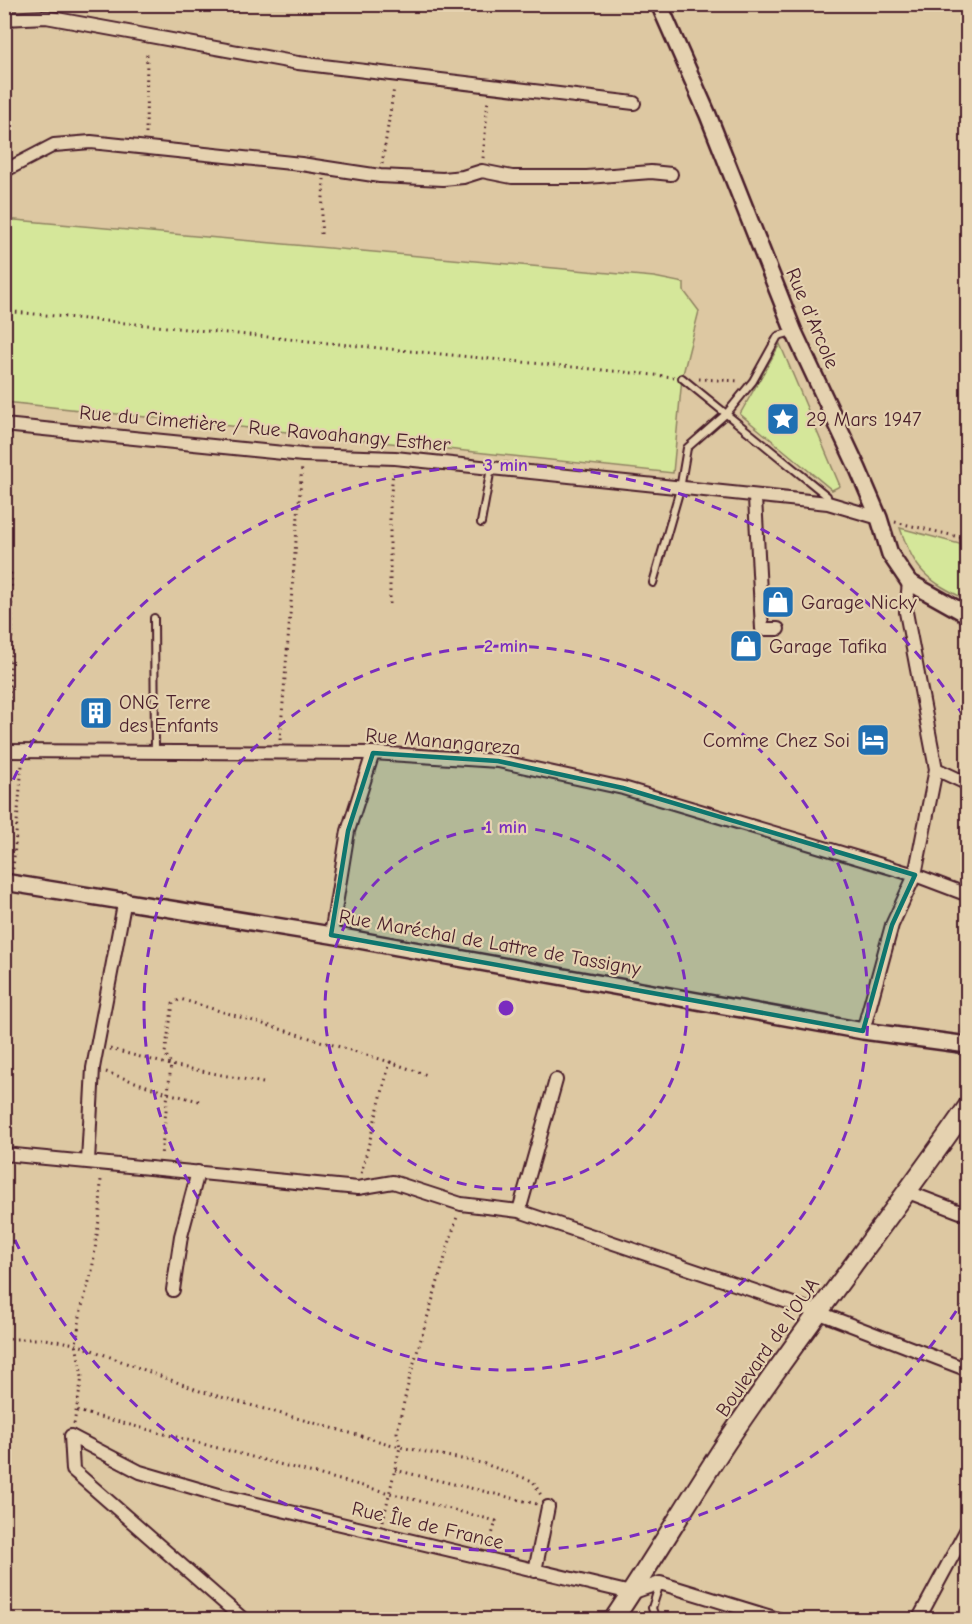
<svg xmlns="http://www.w3.org/2000/svg" width="972" height="1624" viewBox="0 0 972 1624" font-family="'Comic Neue',sans-serif">
<style>
.green{fill:#d5e79a;stroke:#908362;stroke-width:1.5}
.lines{fill:none;stroke-linecap:round;stroke-linejoin:round}
.stream{stroke:#7790a5;stroke-width:4.5}
.service-casing{stroke:#4a1f2b;stroke-width:10}
.minor-casing{stroke:#4a1f2b;stroke-width:16}
.tertiary-casing{stroke:#4a1f2b;stroke-width:20}
.secondary-casing{stroke:#4a1f2b;stroke-width:22}
.path{stroke:#4a1f2b;stroke-width:3;stroke-dasharray:1.5 4.5;stroke-linecap:butt}
.service{stroke:#e5d2b0;stroke-width:6}
.minor{stroke:#e5d2b0;stroke-width:12}
.tertiary{stroke:#e5d2b0;stroke-width:15}
.secondary{stroke:#e5d2b0;stroke-width:18}
.marked{fill:#0f766e;fill-opacity:0.2;stroke:#0f766e;stroke-width:4.5;stroke-linejoin:round}
.ring{fill:none;stroke:#7b2cbf;stroke-width:3;stroke-dasharray:10 8}
.labels{text-anchor:middle;stroke-width:4.5;stroke-linejoin:round;paint-order:stroke}
.street-label{font-size:20px;fill:#4a1f2b;stroke:#e5d2b0}
.poi-label{font-size:20px;fill:#4a1f2b;stroke:#e5d2b0;text-anchor:start}
.centre{fill:#7b2cbf;stroke:#e5d2b0;stroke-width:3}
.ring-label{font-size:18px;text-anchor:middle;font-weight:bold;fill:#7b2cbf;stroke:#e5d2b0;stroke-width:4.5;stroke-linejoin:round;paint-order:stroke}
</style>
<rect width="100%" height="100%" fill="#ddc8a2"/>
<filter id="ink" filterUnits="userSpaceOnUse"><feTurbulence type="fractalNoise" baseFrequency=".0167" numOctaves="2"/><feDisplacementMap in="SourceGraphic" scale="12" xChannelSelector="R" yChannelSelector="G"/><feConvolveMatrix kernelMatrix="1 2 1 2 8 2 1 2 1" color-interpolation-filters="sRGB"/></filter>
<g filter="url(#ink)">
<path class="green" d="M4,219L654,277L684,283V291L699,311L682,378L673,473L5,402Z
M780,344L840,486L832,490L740,414Z
M900,528L967,546V600C927,580 915,572 900,528Z"/>
<g class="lines">
<path class="stream" d="M949,1050L968,1053"/>
<g class="service-casing">
<path id="service" d="M682,378L827,496L828,503
M481,523L491,468
M653,583L680,489L687,448L727,413L753,381L778,336L792,332
M154,618L155,750
M656,1620L652,1608L660,1583"/>
</g>
<g class="minor-casing">
<path id="minor" d="M4,19L46,17L298,63L634,103
M4,171L54,145L91,142L301,164L380,176L443,179L463,177L482,171L512,177H587L651,172L671,174
M4,425L303,455L395,458L828,503L879,518
M755,498L762,629H778
M4,751L373,753L498,761L623,788L915,875L968,895
M936,769L968,784
M331,935L348,831L373,753
M863,1031L892,925L915,875L936,769L906,612L909,582
M4,1154L358,1188L393,1182L461,1204L519,1211L817,1312L968,1370
M88,1161L93,1068L125,899
M908,1192L968,1215
M519,1211L556,1080
M173,1290L181,1236L198,1172
M71,1436L140,1472L219,1495L631,1593L660,1583L781,1620
M71,1436L73,1470L244,1620
M535,1571L548,1507
M918,1620L968,1527"/>
</g>
<g class="tertiary-casing">
<path id="tertiary" d="M659,4L708,115L794,332L858,469L879,518L890,554L909,582L968,615
M4,882L331,935L863,1031L968,1045"/>
</g>
<g class="secondary-casing">
<path id="secondary" d="M613,1620C652,1562 688,1501 726,1443C803,1328 889,1220 968,1106"/>
</g>
<path class="path" d="M146,134L147,52
M483,158L488,99
M382,164L394,88
M321,234L324,179
M4,311L674,377
M699,379L740,381
M895,522L968,539
M4,573L11,574L12,631H4
M390,604V504L393,472
M7,740L12,631
M280,740L302,466
M13,869L22,765
M110,1049L171,1065L161,1156
M390,1062L427,1075
M106,1072L167,1093L203,1102
M263,1083L171,1065L165,1053L173,1004L180,999L390,1062L361,1174
M4,1339H44L76,1344L200,1391L400,1447L482,1463L533,1481L542,1497
M77,1411L496,1521L489,1545
M74,1424L82,1377L76,1344L81,1310L92,1271L100,1213L101,1177
M395,1470L537,1504
M383,1521L400,1447L397,1432L410,1376L457,1217"/>
<use href="#service" class="service"/>
<use href="#minor" class="minor"/>
<use href="#tertiary" class="tertiary"/>
<use href="#secondary" class="secondary"/>
</g>
</g>
<path class="marked" d="M373,753L498,761L623,788L915,875L892,925L863,1031L331,935L348,831Z"/>
<g class="ring">
<circle cx="506" cy="1008" r="181"/>
<circle cx="506" cy="1008" r="362"/>
<path d="M966 1296A543 543 0 0 1 6 1220M6 796A543 543 0 0 1 966 720"/>
</g>
<defs>
<g id="sight-square" transform="scale(1.725)"><rect x="-9" y="-9" width="18" height="18" rx="4" fill="#1f6fb2" stroke="#e5d2b0"/><path d="M0-6L1.8-2.2L6-1.7L2.9 1.2L3.7 5.4L0 3.3L-3.7 5.4L-2.9 1.2L-6-1.7L-1.8-2.2Z" fill="#fff"/></g>
<g id="shop-square" transform="scale(1.725)"><rect x="-9" y="-9" width="18" height="18" rx="4" fill="#1f6fb2" stroke="#e5d2b0"/><path d="M-5-2.5h2.3a2.7 3.5 0 0 1 5.4 0H5L5.5 6h-11ZM-1.5-2.5h3a1.5 2.3 0 0 0-3 0Z" fill="#fff"/></g>
<g id="building-square" transform="scale(1.725)"><rect x="-9" y="-9" width="18" height="18" rx="4" fill="#1f6fb2" stroke="#e5d2b0"/><path d="M-4-6H4V6H1V3H-1V6H-4ZM-2.5-4.3h1.7v1.8h-1.7ZM.8-4.3h1.7v1.8H.8ZM-2.5-1h1.7V.8h-1.7ZM.8-1h1.7V.8H.8Z" fill="#fff"/></g>
<g id="hotel-square" transform="scale(1.725)"><rect x="-9" y="-9" width="18" height="18" rx="4" fill="#1f6fb2" stroke="#e5d2b0"/><path d="M-6-4.5h1.5V1H6V5H4.5V3h-9V5H-6ZM-4 0a1.8 1.8 0 1 1 3.6 0ZM.5 0V-2.5h3Q6-2.5 6 0Z" fill="#fff"/></g>
</defs>
<g fill-rule="evenodd">
<use href="#sight-square" x="783" y="419"/>
<use href="#shop-square" x="778" y="602"/>
<use href="#shop-square" x="746" y="646"/>
<use href="#building-square" x="96" y="713"/>
<use href="#hotel-square" x="873" y="740"/>
</g>
<g class="labels">
<g class="street-label">
<text transform="translate(813 318) rotate(67)" y="7">Rue d'Arcole</text>
<text transform="translate(265 428) rotate(5)" y="7">Rue du Cimetière / Rue Ravoahangy Esther</text>
<text transform="translate(443 741) rotate(5)" y="7">Rue Manangareza</text>
<text transform="translate(490 942) rotate(10)" y="7">Rue Maréchal de Lattre de Tassigny</text>
<text transform="translate(767 1347) rotate(-55)" y="7">Boulevard de l'OUA</text>
<text transform="translate(428 1525) rotate(13)" y="7">Rue Île de France</text>
</g>
<g class="poi-label">
<text x="806" y="426">29 Mars 1947</text>
<text x="801" y="609">Garage Nicky</text>
<text x="769" y="653">Garage Tafika</text>
<text x="119" y="709">ONG Terre<tspan x="119" dy="23">des Enfants</tspan></text>
<text x="850" y="747" text-anchor="end">Comme Chez Soi</text>
</g>
</g>
<circle cx="506" cy="1008" r="9" class="centre"/>
<g class="ring-label">
<text x="506" y="471">3 min</text>
<text x="506" y="652">2 min</text>
<text x="506" y="833">1 min</text>
</g>
<rect width="972" height="1624" fill="none" stroke="#e5d2b0" stroke-width="24"/>
<rect x="12" y="12" width="948" height="1600" fill="none" stroke="#4a1f2b" stroke-width="2" filter="url(#ink)"/>
</svg>
